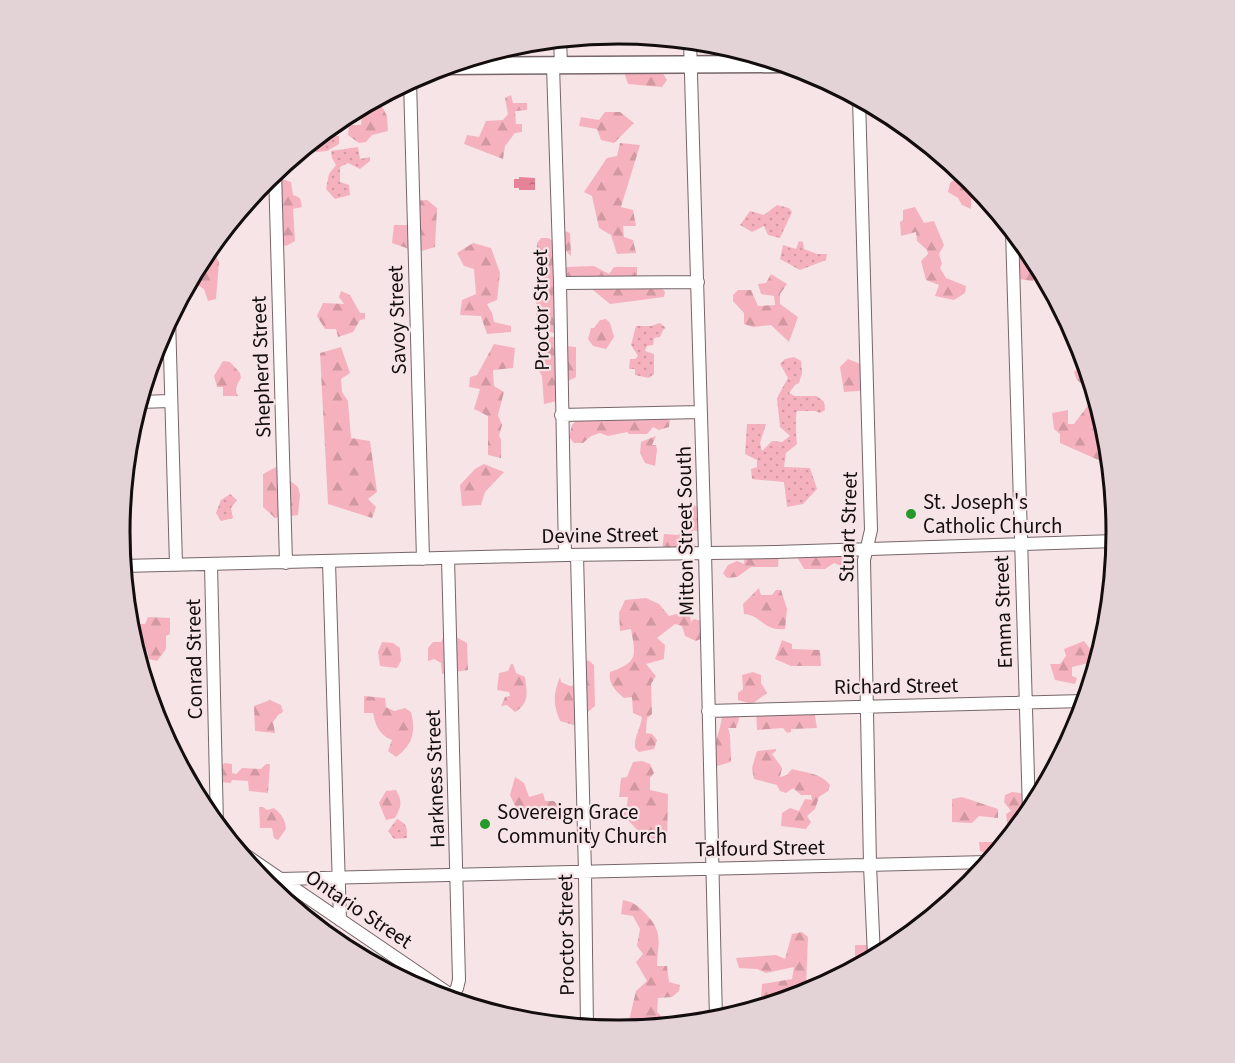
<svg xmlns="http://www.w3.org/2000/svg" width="1235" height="1063" viewBox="0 0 1235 1063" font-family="'Source Sans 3',sans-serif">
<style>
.grass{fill:url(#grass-dots)}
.forest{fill:url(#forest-firs)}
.water{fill:url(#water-ripples)}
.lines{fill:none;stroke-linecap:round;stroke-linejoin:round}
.minor-casing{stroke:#766669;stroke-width:14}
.major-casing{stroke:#766669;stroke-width:19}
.minor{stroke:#fff;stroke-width:12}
.major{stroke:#fff;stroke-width:16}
.poi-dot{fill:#259929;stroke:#f6e4e7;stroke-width:2}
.labels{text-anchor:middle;stroke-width:4.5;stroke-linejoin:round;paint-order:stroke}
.street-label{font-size:21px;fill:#130d0e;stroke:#f6e4e7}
.poi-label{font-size:21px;fill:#130d0e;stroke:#f6e4e7;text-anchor:start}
.rim{fill:none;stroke:#130d0e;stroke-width:3}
</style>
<defs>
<pattern id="grass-dots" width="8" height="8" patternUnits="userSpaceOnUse" patternTransform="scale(1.5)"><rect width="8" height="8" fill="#f5b2be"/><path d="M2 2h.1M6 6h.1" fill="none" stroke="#d198a2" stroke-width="1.8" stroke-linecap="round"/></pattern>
<pattern id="forest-firs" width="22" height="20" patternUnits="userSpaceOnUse" patternTransform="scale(1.5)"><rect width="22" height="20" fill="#f5b2be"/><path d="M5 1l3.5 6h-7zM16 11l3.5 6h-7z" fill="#d198a2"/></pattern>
<pattern id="water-ripples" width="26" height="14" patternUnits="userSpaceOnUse" patternTransform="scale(1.5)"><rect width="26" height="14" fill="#e78397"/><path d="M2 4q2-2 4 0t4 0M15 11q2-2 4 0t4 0" fill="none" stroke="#ba6a7a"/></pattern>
</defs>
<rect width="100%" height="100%" fill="#f6e4e7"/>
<path class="grass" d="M323,132L328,136H339V144L327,151L316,152L308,144Z
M358,147L360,159L370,157V161L360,169L348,163L340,167V182L349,185L350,195L335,199L326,189L329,174L336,165L332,158L331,151Z
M777,205L789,208L792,212L780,238L768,235L764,226L752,232L740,225L750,211L764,215Z
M799,241L803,242L804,249L817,254H827L826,260L800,270L780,259L783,245L796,249Z
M660,323L666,328L663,330L660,337L654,338L653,345L647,346L645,351L654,354V374L649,378L635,375V369H629L630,359H635L638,356L631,345L636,326H651Z
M794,357L801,361L802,373L799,383L795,385L789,393L795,396H817L824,402L825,410L820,413L815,411H797C795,419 796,435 797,444L786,453L784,467L810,468L817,489L803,504L787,507L784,482L752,479L751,469L757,467V460L745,454L747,424H766L760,443L762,451L772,441L782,442L790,436L780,427L777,398L788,378L780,364L785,359Z
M230,494L237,500L231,508L233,518L221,521L216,513L221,500Z
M397,819C407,824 407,827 407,838L394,839L388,831Z"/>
<path class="forest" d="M633,65L662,72L667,80L662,87L628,84L625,75Z
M511,95L513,103H527V110L515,111L516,124H522V132L515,133L505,146L503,159L464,144L467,135L479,137L486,121L503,120L508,114L505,98Z
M377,97L387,116L388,131L372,135L366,142L359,143L348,135L349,125H361L362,114L368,111L369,102Z
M605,112H620L634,123L614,143L601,140L597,129L579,126L581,117L599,120Z
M620,143L640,145L621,207L633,210L636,226H623L624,237L633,240L636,253L617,254L611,235L599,228L592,196L584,192L607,158L617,156Z
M279,178L291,182L293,195L300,198L302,207L293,209L295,241L286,246L271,239Z
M964,178L972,185L971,209L962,205L958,198L948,192L950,183L955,179Z
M427,200L437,208L435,247L418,252L392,243L394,225H408V201Z
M915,207L924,223L934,221L944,245L939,254L942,264L940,268L946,278L966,286L965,293L954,300L935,296L939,285L926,280L921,261L928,254L927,250L917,241L916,232L901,236L900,222L903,220V210Z
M565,231L570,233L571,256L566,251L562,253L558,282L567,303L565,319L554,333L540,329L536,317L537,243L541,238H548L554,241L555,234Z
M1017,236L1032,255L1039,268L1033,281L1011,278Z
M473,243L491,248L500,273L497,300L487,304L492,313L494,322L511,326V332L487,334L481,316L460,315L462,300L476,294L474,269L464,266L457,253Z
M206,251L214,253L219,262L216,299L208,301L204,289L196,284L197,268L202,267Z
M594,266L609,274L614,267H637V285L661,287L665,292L664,297L610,304L587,285L564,281L565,267Z
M771,274L787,284L780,294V304L798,317L789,342L771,325L753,327L744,324V313L733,301V295L738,290H751L758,306L775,305L774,296L761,294L758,284L766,283Z
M341,291L350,295L360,313H365V319L360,320L353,332L338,337L336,329H325L317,316L323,303L344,304L339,297Z
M606,319L610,323L614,337L606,349L593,346L588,339L591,328H594L600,320Z
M543,336L556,337L554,345L576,347V377L564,383L557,401L544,404L542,376L539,371L536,351Z
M494,344L515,348L513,368L493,370L494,386L504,392L498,415L502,425L499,436L501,439V458L488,455V416L474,409L480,389L469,387L470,377L477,375Z
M341,347L350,373L341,379L342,392L348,401L351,438L370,441L377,492L368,499L376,507L372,518L328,504L320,353Z
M848,359L873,369L871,390L844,392L840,367Z
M223,361L230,362L240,373L241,378C237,384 234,390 238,396H223V387H217L214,376Z
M1081,366L1087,370L1092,387L1089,390L1077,380L1074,372Z
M1089,404H1097L1103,462L1060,443V434L1054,429L1052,413L1068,410V424H1074Z
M641,412L649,419L662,416L670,420L669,427L659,430L653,427L647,434H629L627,432L608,436L600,433L591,436L583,443H574L569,437L572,425L580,417Z
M656,436L652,445H656L657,450L655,466L645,463L640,453L641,442Z
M484,464L504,472L485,492L481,505L462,506L460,485L475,469Z
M276,467L281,481L289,480L298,487L300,495L298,515L275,518L263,507V474Z
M685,504H693L701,511L703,533L693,530L690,541L697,547L686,560L661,559L664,534L678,535L682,532V515Z
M779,553L778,567H751L737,577L727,578L723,573L728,565L737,561L744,564L745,555Z
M851,554C850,565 844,568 834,563L825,569H804L796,555Z
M759,588L761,595H772L776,590H781L787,609L785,629C762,631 762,615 744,614L743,604Z
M646,598L659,604L669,616L680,613L690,614L691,622L694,619L701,621L703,638L696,641L685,636L682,626L675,624L657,638L665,645L664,659L646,664L656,676L651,684L652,714L647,718L646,733L652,734L657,740L654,749L639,752L635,748C634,737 640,730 642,717L633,713L632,697L624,698C615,690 608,684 610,672C638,662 636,656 631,629L620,631L619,613L625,600Z
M148,617L170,618V634L166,636V649L157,661L149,659L147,650L141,653L142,674L128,624H145Z
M444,636L453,642L456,637L467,643L468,670L442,674L441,663L434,659L428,661V648L433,642H441Z
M782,640L792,644V649L820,650L821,666H791L775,659Z
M1084,641L1095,655L1096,661L1072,667V676L1077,678L1075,684L1055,680L1050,664H1060L1066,656L1064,649Z
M382,642L393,643L400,648L401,661L397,668L380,666L378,652Z
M588,660L594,665L595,706L588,712V721L577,726L560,721C553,704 553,695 560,677L561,682L570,686L576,685L577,680L587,676L582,664Z
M511,664H513L516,673L525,677C527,692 530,703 515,712L507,705L501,706L505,697L510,696L509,692L497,690L499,673L508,671Z
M753,672L761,675V683L767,693L752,704L738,700V693L743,689L742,675Z
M364,696L385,698L386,707L394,711L405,708L411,712C416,731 413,745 396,757L388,751L392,740C379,734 376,727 373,713H364Z
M270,700L281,705L283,712L278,715L273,722L275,733L255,731L254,706Z
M737,708L739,719L736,728H728L730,735L731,762L717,766C711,745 720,735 722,716Z
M756,710H814L817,728L791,729V732L787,733L783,728L757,730Z
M776,749V751L772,754L782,768L780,777L787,775L792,769C806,773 821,773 830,785L828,791L819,797L815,809L807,816L811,822L806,829L781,826L782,813L790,808L799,811L805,799L812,800L811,795H801L793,788L786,793L780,791L777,785L754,779L752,768L757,751Z
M642,761L650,764L654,773L650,778V790L668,794L667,842L650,843L645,835L641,834L628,820H617L618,815L626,812L628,797H619L621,778L627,777L633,762Z
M225,763L232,764V773L236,774L242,768L261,769L266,764H270L268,793L249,791L248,781L232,780L231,783L220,782L221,765Z
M515,777L524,783L529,797L543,793L545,801H554L560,808L554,813L552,820H546L544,813L530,812L516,808L510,795Z
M396,790C403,802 401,807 395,818L386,820L379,803L386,791Z
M1012,792L1026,794L1032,808L1009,837L1006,814L1011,811L1004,802L1005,795Z
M962,797L998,809V818L979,816L972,823L952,822V799Z
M259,807H263L267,810L274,808C282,815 285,819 286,829L278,840L274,838L272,828H260Z
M979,842H1004L993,856L980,851Z
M623,900C633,902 637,905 644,912C664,932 658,941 657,966H667L669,982L680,985L679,991L672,997L658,998L657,1012L661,1016L662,1023L660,1026L627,1029L636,991L647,981L636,962L643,954L637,946L640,929L633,916L621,914Z
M802,932L808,937L806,986L761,999L762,984L792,979L794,967L766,973L757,969L739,968L736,958L776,955L785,959L792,934Z
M855,945H882L883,952L867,961L855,956Z"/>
<path class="water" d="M519,177L535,178V190H519V188H514V179H519Z"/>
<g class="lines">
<g class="minor-casing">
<path id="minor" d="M560,39L561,65
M690,40L705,552L716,1020
M553,66L560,283L565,555
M410,80L423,559
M859,98L871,530L864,560L870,865L874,957
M275,171L286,563
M1012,230L1029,812
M560,283L698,282
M169,318L176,565
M138,402L170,401
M561,415L701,412
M577,555L585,873L587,1027
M448,558L459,980L457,988L452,997
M329,562L340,920
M211,565L217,825
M122,566L565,555L776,552L1115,541
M708,711L1084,701
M235,848L461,1002
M280,879L988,862"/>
</g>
<g class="major-casing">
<path id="major" d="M442,66L785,64"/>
</g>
<use href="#minor" class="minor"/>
<use href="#major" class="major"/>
</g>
<g class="poi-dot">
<circle cx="911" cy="514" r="6"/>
<circle cx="485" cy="824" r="6"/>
</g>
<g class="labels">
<g class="street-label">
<text transform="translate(541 310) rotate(-91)" y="7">Proctor Street</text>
<text transform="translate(397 320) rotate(-92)" y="7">Savoy Street</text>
<text transform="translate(261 367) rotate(-92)" y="7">Shepherd Street</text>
<text transform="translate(848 527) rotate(-88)" y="7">Stuart Street</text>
<text transform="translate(685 531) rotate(-91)" y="7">Mitton Street South</text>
<text transform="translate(600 535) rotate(-1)" y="7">Devine Street</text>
<text transform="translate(1003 612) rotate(-92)" y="7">Emma Street</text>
<text transform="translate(194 659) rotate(-91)" y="7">Conrad Street</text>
<text transform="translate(896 686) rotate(-1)" y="7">Richard Street</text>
<text transform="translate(435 779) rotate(-92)" y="7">Harkness Street</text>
<text transform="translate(760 848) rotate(-1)" y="7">Talfourd Street</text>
<text transform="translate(359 909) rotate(34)" y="7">Ontario Street</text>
<text transform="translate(566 935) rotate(-91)" y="7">Proctor Street</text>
</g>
<g class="poi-label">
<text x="923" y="509">St. Joseph's<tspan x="923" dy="24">Catholic Church</tspan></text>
<text x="497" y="819">Sovereign Grace<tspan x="497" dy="24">Community Church</tspan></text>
</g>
</g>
<path d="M0 0H1235V1063H0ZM130 532a488 488 0 1 1 976 0a488 488 0 1 1-976 0Z" fill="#e4d3d6" fill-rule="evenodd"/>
<path class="rim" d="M130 532a488 488 0 1 1 976 0a488 488 0 1 1-976 0Z"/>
</svg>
